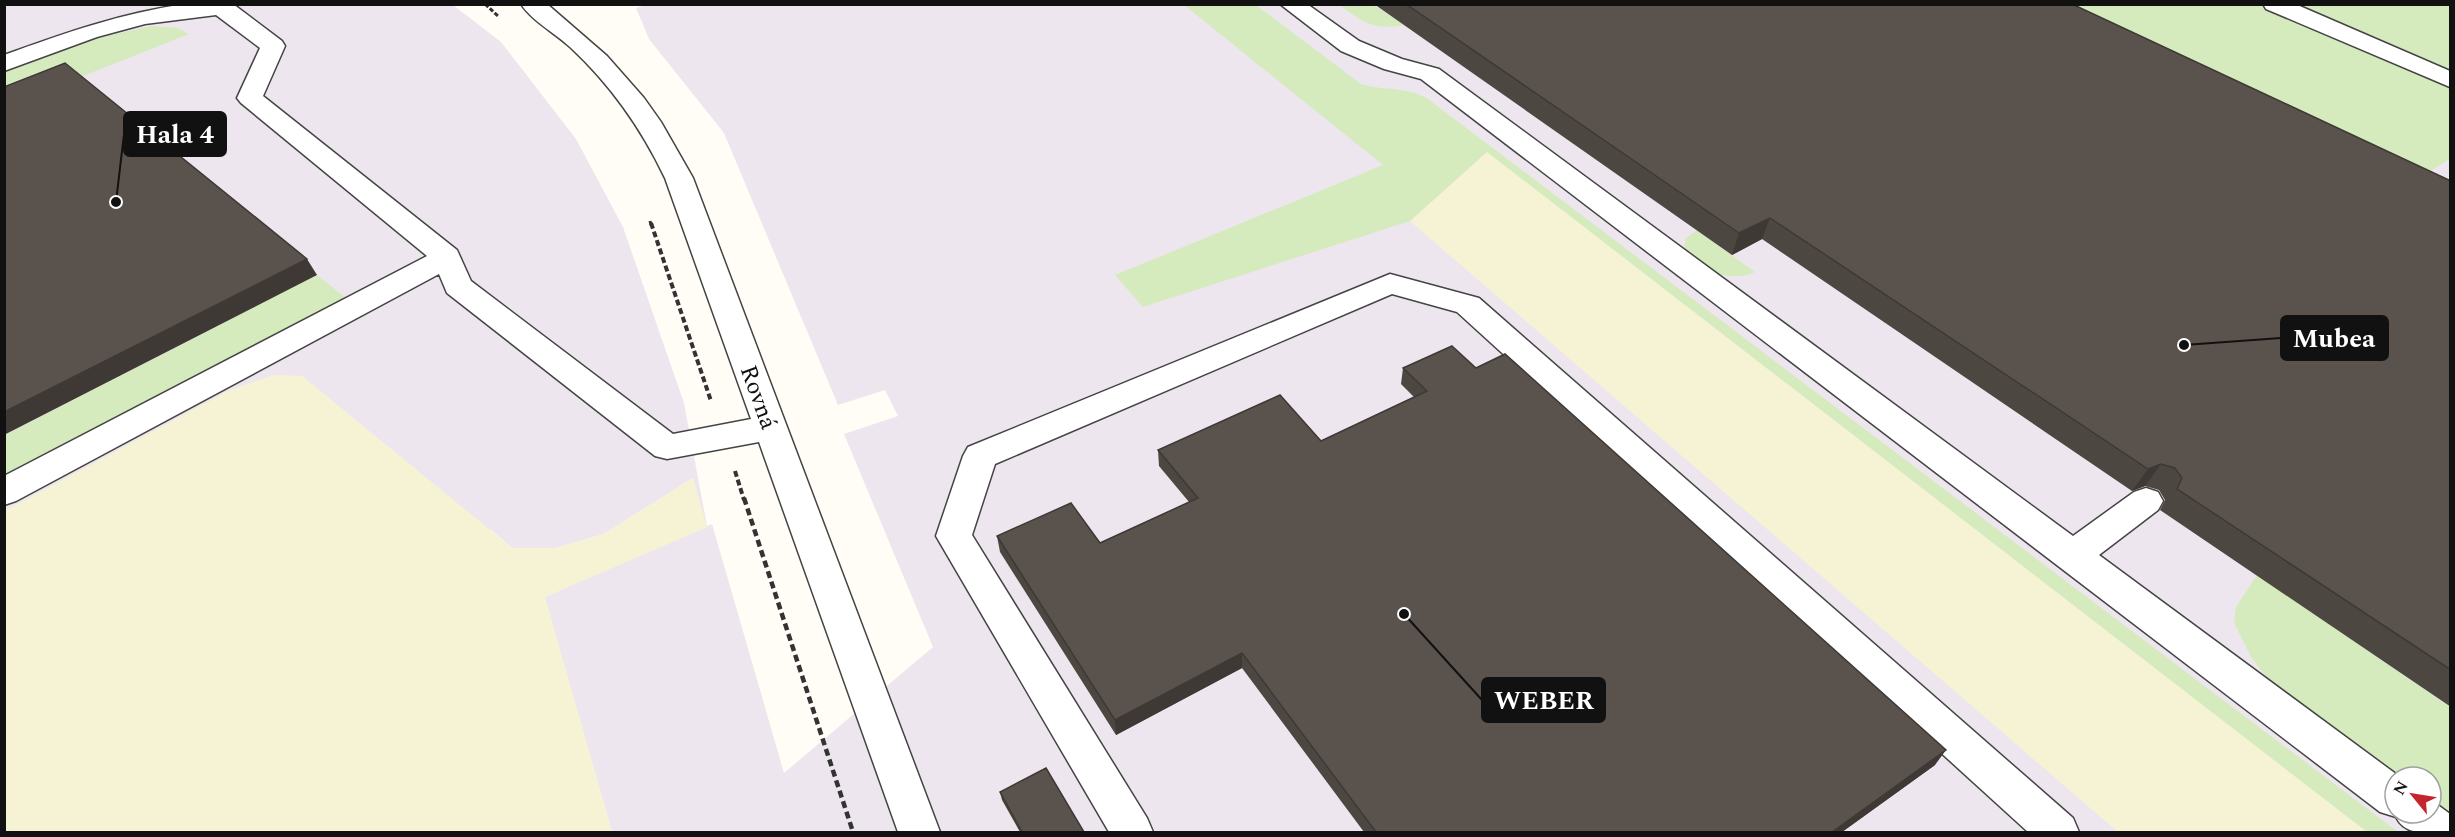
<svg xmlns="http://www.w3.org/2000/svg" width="2455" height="837" viewBox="0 0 2455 837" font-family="Spectral,serif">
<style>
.industrial{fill:#eee6ef;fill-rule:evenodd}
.farmland{fill:#f6f3d4}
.green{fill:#d5ebbd}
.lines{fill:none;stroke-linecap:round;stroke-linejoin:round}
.minor-casing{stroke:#444;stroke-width:3}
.path-far2{stroke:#333;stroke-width:3;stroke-dasharray:4.5 2;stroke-linecap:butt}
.path-far1{stroke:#333;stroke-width:4;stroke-dasharray:6 3;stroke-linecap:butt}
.path{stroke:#333;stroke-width:4.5;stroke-dasharray:7 4;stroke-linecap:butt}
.minor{fill:#fff;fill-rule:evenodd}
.wall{fill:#4d4742}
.shaded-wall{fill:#3f3936}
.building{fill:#5a524d;stroke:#3f3936;stroke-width:1.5}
.labels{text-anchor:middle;stroke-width:6;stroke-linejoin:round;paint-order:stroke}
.street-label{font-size:24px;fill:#111;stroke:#fff}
.leader{fill:none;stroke:#111;stroke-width:2}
.callout-dot{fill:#111;stroke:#fff;stroke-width:2}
.callout{fill:#111;stroke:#111;stroke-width:2}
.callout-label{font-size:26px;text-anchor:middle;font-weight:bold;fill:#fff}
</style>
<rect width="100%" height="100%" fill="#fffdf5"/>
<path class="industrial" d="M650,4L2450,5V832H2367L1487,152L2120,832H612L544,597L706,527L693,478L604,534L556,548H512L491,530L5,511V5H453L501,42L576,139L623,227L684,403L707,526L712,524L784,773L933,647L844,434L898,416L885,390L838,405L724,133L649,39L636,8ZM2395,777H2431V813H2395Z"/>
<path class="farmland" d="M1487,152L2367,832H2118L1410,221Z
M273,375L302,376L512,548H556L604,534L693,478L707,527L545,597L612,832H5V511L228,391Z"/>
<path class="green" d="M1184,5H1256L1361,84C1383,91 1408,86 1428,99L2398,832H2367L1487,152L1410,221L1143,307L1115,275L1383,165Z
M1339,5H1374L1404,25C1373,31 1363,22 1339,5Z
M2020,5H2263L2450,85V159L2403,188Z
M2292,5H2450V71Z
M151,26L178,28L189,34L5,107V71L93,39Z
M1697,230L1755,272C1731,283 1699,272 1684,248L1686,238Z
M317,275L350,301L5,483V435Z
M2257,575L2450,707V816L2431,801V777H2398L2282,692L2263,673L2251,657L2234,623L2236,607Z"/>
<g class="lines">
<g class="minor-casing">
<path id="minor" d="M186,4H233L282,41L285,46L263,96L457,250L471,281L673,434L751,419L665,178C641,128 611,85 570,47C555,33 532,21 521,4H547L607,56L644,98L661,122L693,178L940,832H898L759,442L667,459L655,456L447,293L439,274L16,501L4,505V476L427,256L241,103L237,98L260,48L216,15L145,24L97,37L4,71V55C65,33 121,13 186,4Z
M1280,4H1307L1359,41L1402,59L1439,69L2073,536L2134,492L2146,488L2158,492L2163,501L2158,510L2099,555L2400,777H2395V813H2431V800L2450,814V832C2428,832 2406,837 2396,817L2380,812L1421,79L1384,69L1341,51Z
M2263,4H2295L2450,71V87L2266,9Z
M1390,274L1479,298L2073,818L2079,832H2028L1457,312L1392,294L995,464L972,535L1147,818L1153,832H1109L936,536L963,456L968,447Z"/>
</g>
<path class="path-far2" d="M485,4L498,16
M650,221L651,225"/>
<path class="path-far1" d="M651,223L711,401
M735,471L744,500"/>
<path class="path" d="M744,498L853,832"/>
<use href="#minor" class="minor"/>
</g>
<path class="wall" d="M1374,4H2072L2451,181V707L2160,510L2165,500L2159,490L2145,486L2132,491L1762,239L1732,255Z
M1403,368H1476L1935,765L1842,832H1364L1242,668L1116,735L1000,552L997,536L1100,543L1189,502L1159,466L1158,450L1321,441L1414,397L1401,384Z
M1000,792L1084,832H1020L1002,800Z"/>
<path class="shaded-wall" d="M1770,218L1762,239L1732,255L1739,233Z
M307,259L317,275L4,435V412Z
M2161,464L2145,486L2132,491L2148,469Z
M1242,653V668L1116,735L1115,720Z
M1946,750L1935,765L1842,832H1832Z"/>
<path class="building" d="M1406,4H2072L2451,181V670L2177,489L2182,478L2175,468L2161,464L2148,469L1770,218L1739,233Z
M65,63L307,259L4,412V87Z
M1452,346L1476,368L1505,354L1946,750L1832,832H1376L1242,653L1115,720L997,536L1071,503L1100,543L1198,498L1158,450L1280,395L1321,441L1427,391L1403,368Z
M1046,768L1084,832H1022L1000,792Z"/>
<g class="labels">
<g class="street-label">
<text transform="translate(759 397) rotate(70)" y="8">Rovná</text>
</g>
</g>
<path class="leader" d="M116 202L124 134M2184 345L2281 338M1404 614L1482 700"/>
<g class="callout-dot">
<circle cx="116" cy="202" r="6"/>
<circle cx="2184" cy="345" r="6"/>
<circle cx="1404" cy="614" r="6"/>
</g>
<g class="callout">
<rect x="124" y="112" width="102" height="44" rx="6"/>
<rect x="2281" y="316" width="107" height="44" rx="6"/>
<rect x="1482" y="678" width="123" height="44" rx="6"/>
</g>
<g class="callout-label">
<text x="175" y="143">Hala 4</text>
<text x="2334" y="347">Mubea</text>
<text x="1544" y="709">WEBER</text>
</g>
<rect width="2455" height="837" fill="none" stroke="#111111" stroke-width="12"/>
<g transform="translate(2413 795) rotate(300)"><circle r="28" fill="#ffffff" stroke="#a0a0a0" stroke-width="1.5"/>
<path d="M0-4.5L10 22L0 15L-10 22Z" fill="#c4262e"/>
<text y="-9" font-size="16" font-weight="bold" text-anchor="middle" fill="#111111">N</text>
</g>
</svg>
